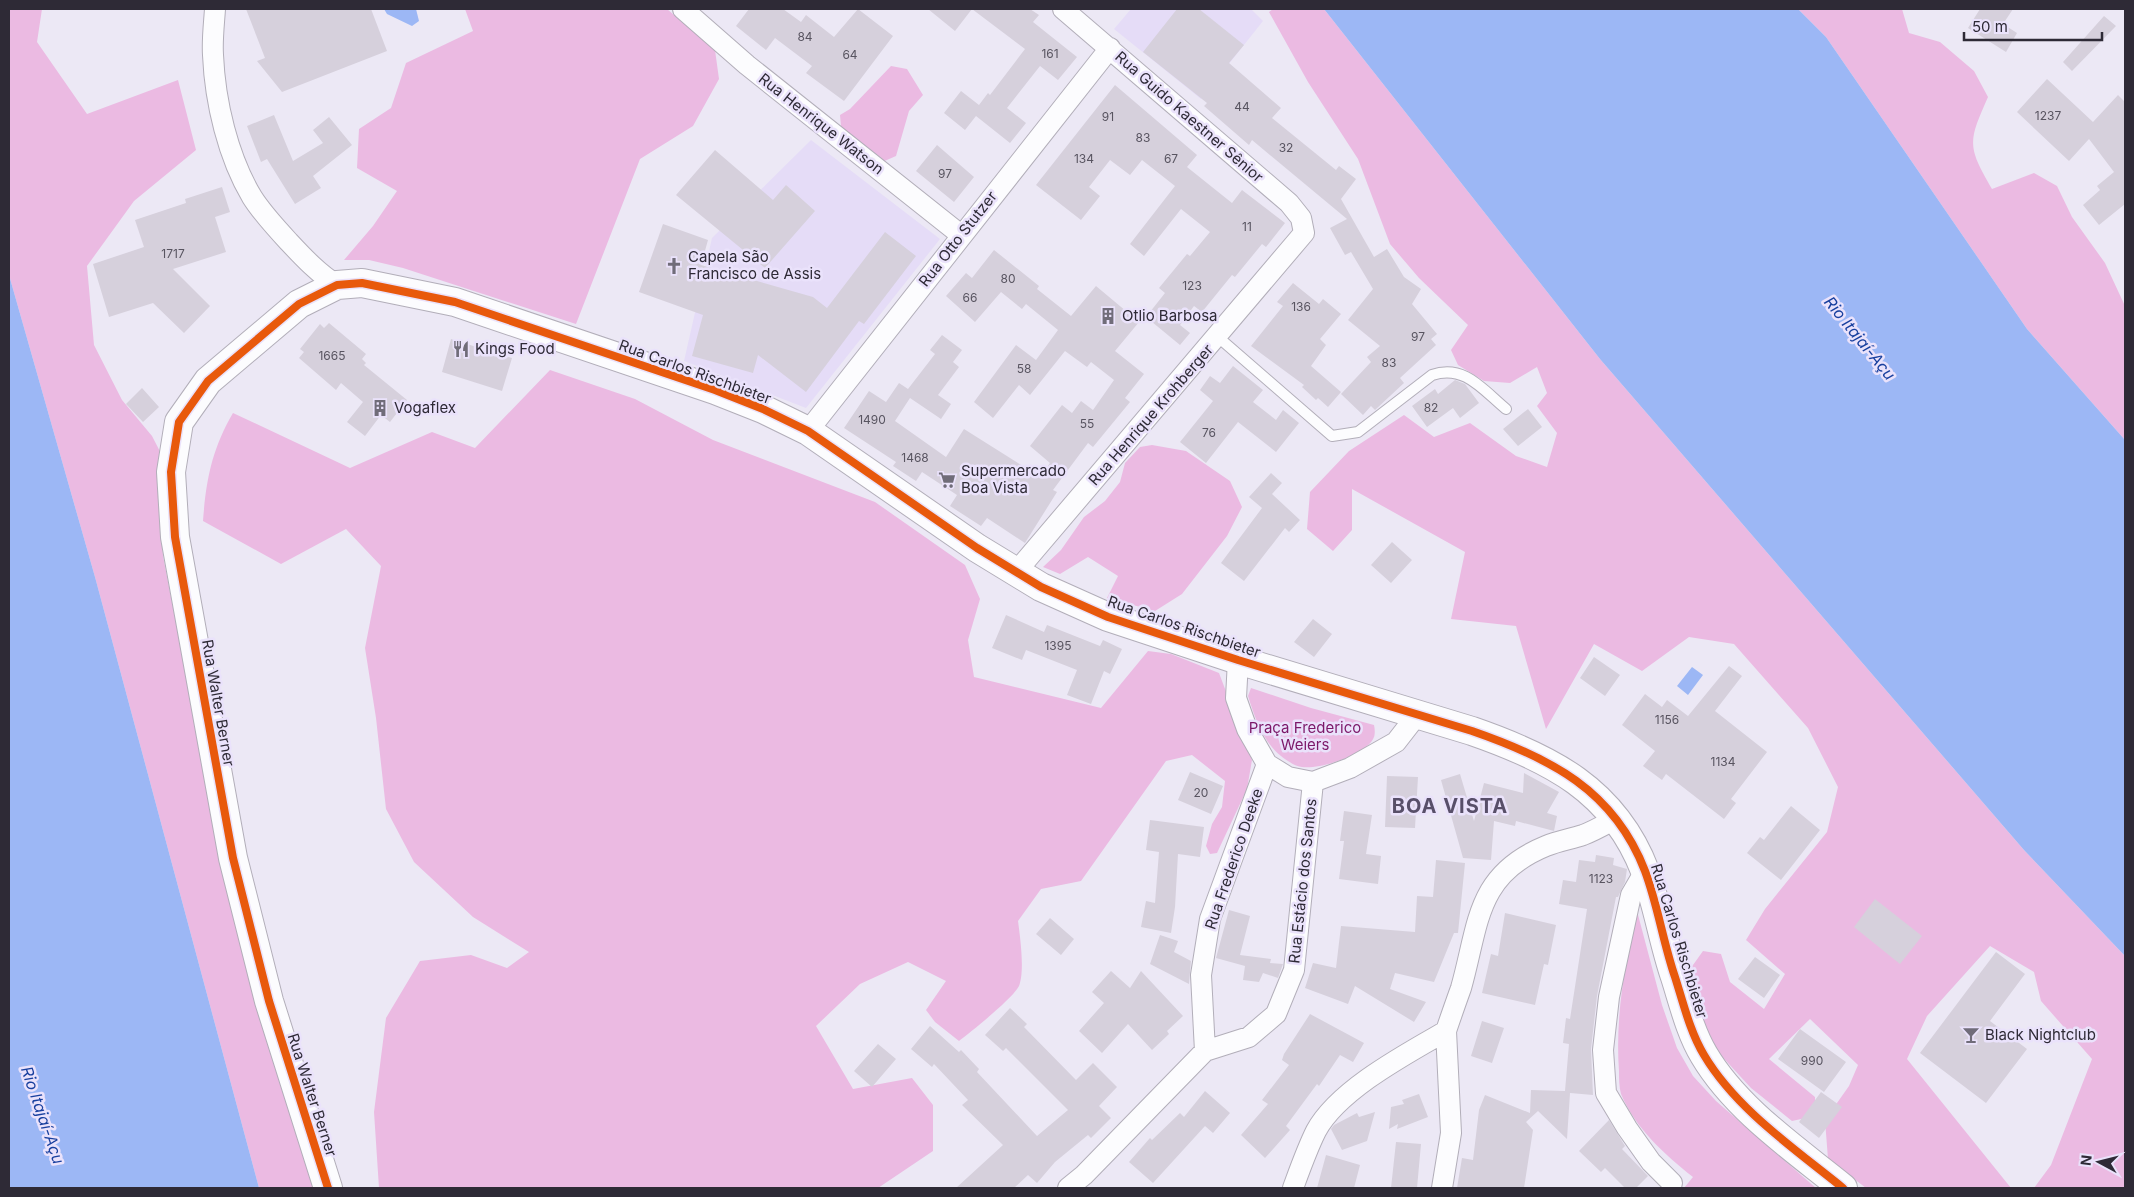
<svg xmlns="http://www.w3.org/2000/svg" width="2134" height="1197" viewBox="0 0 2134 1197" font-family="Inter,sans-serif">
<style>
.built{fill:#e5dcf7}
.green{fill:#ebbae2}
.water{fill:#9cb7f5}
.building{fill:#d6d0dc}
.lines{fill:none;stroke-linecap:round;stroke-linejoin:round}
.lane-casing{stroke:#b2aeb9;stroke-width:12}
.street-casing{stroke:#b2aeb9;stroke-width:22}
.secondary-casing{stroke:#b2aeb9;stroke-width:30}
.lane{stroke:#fcfcfe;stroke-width:10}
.street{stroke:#fcfcfe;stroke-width:20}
.secondary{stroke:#fcfcfe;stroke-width:28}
.cycleway-casing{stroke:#eae2fb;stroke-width:11}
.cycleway{stroke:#e8590c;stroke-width:8}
.labels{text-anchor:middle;stroke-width:5;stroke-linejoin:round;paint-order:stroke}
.number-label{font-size:12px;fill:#585460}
.street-label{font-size:15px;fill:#2e2a36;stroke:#eae2fb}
.poi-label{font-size:15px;fill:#2e2a36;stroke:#eae2fb;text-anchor:start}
.park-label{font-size:15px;fill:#7c1869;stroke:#eae2fb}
.water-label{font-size:16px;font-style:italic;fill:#19409f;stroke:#eae2fb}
.district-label{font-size:20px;font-weight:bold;letter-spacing:1px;fill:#584f69;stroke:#eae2fb}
</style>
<rect width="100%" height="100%" fill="#ece8f5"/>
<path class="built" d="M1131,9H1251L1263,21L1201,99L1114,29Z
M811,140L940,239L806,408L684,361L712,238Z"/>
<path class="green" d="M9,9H42L37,42L87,114L178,80L196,150L134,201L87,266L94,345L122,400L152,436L167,465L160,505L163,556L202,757L315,1188H259L95,577L9,275Z
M465,9H667L715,50L719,79L693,126L640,159L576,324L403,268L369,260H344L373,226L397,191L357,168L359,129L391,108L406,63L473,31Z
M1273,9H1324L1600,359L2024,850L2125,956V1188H2034L2051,1165L2092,1059L2041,1001L2034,972L1990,946L1927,1016L1907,1059L2011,1188H1866L1828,1159L1825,1120L1849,1086L1858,1065L1810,1019L1769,1059L1815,1097V1116L1792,1121L1751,1088L1716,1050L1691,1003L1688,972L1703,951L1721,954L1730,982L1764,1009L1785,974L1746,940L1765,909L1827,832L1838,787L1808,728L1734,644L1689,637L1642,671L1594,644L1546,729L1516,626L1451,619L1465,552L1352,489V530L1333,551L1307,529L1310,492L1349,451L1404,415L1434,437L1470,423L1516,456L1547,467L1557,433L1537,406L1547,393L1537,367L1510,383L1484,381L1458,365L1451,350L1468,325L1419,278L1390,244L1358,159L1308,82L1269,12Z
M1798,9H1902L1909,33L1940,42L1974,71L1988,97C1968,142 1967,146 1992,189L2034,173L2057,186L2072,217L2105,263L2125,306V440L2027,329L1826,37Z
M891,66L907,69L923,95L909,111L896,156L880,163L841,126L840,115L850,109Z
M550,370L635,399L713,440L875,502L965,565L980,599L968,640L974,677L1101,708L1148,651L1171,654L1219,673L1252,760L1247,789L1217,853L1210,854L1206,846L1212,824L1222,807L1225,781L1192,755L1166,761L1081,881L1041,889L1018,921C1020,936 1025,971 1019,986C1013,998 971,1032 959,1041L935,1022L926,1010L946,981L908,962L860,984L816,1026L853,1089L912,1078L933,1105V1151L878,1188H379L374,1112L386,1018L420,961L471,955L507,968L529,952L473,917L414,862L386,809L376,718L365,648L381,566L346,529L281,564L203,521C206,480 212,449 233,413L350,468L432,432L475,448Z
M1152,445L1186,451L1230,481L1242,507L1227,536L1182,594L1155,611L1107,598L1118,576L1088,557L1060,574L1043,567L1061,550L1084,517L1105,501L1120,482L1125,463L1140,447Z
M1251,688L1311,708L1374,725C1375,729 1375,734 1374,737C1368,754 1319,770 1302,767C1296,767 1286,760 1281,756C1263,742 1255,718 1248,696Z
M1637,911L1662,1005L1677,1048L1693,1076L1716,1101L1816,1188H1684L1693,1177C1664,1154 1636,1129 1621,1094C1619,1087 1619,1078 1619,1071C1615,1017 1625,963 1637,911Z"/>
<path class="water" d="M384,9H416L419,21L412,26L387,14Z
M1324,9H1798L1826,37L2027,329L2125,440V956L2024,850L1600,359Z
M9,275L95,577L259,1188H9Z
M1692,667L1703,675L1688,695L1677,686Z"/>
<path class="building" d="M246,9H371L387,51L282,92L257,61L265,58Z
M749,9H783L801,22L806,15L834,37L858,9L893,36L844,101L806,73L812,66L775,38L766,50L736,26Z
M928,9H1030L1039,15L1033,22L1077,57L1058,80L1040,66L1007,108L1026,123L1010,143L976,116L965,130L944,113L961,91L979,105L988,93L990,95L1025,49L972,9L955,31Z
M1177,9H1199L1244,45L1229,63L1281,108L1272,118L1336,170L1339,166L1356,179L1341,199L1374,257L1387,249L1404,277L1421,289L1412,304L1437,334L1431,339L1436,345L1400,378L1404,383L1375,410L1371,406L1363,415L1341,394L1371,362L1367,357L1380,346L1348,320L1373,289L1351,252L1345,255L1330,228L1347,219L1252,140L1249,145L1204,106L1207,103L1143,52Z
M1980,9H2013L2003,24L2017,33L2006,52L1968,28Z
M2104,16L2116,26L2072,71L2063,62Z
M2047,79L2093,122L2118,95L2125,102V204L2099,225L2083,205L2100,190L2097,186L2114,172L2089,139L2069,161L2017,112Z
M1115,85L1197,155L1187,167L1232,203L1242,190L1285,223L1266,247L1262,244L1235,277L1232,275L1202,312L1194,306L1180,325L1190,333L1180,345L1146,317L1165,293L1159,288L1187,254L1190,256L1210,232L1181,209L1144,256L1130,244L1175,186L1142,160L1130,175L1110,160L1089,187L1100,196L1081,220L1036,185Z
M274,115L293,161L323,143L313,130L329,117L352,145L313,176L321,188L295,204L267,159L261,162L247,126Z
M937,145L974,177L954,202L916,171Z
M715,150L773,200L786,185L815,211L765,268L676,195Z
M222,187L230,212L215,217L226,252L173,269L210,306L184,333L153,303L109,317L93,264L144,247L135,220L186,203L185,199Z
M663,224L708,240L701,265L813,297L827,308L885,232L916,256L864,324L859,321L806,392L758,355L753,373L692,356L703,315L639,292Z
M994,250L1039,286L1037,289L1071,316L1096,286L1139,322L1115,351L1144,374L1125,398L1130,402L1093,447L1088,443L1053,490L1057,492L1025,543L987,518L981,526L950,506L957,495L922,472L916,481L893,466L896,462L844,428L869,391L886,402L899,383L908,389L935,354L930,350L942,335L962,350L953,362L959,367L938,395L951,404L941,419L910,398L895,421L946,457L964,429L1040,477L1050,463L1030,446L1062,405L1072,413L1081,401L1093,410L1114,380L1091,362L1087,367L1065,351L1030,395L1019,385L993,418L974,402L1016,345L1036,360L1058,330L1026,304L1022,309L1001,292L975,322L946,296L966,273L972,278Z
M1293,283L1319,304L1323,299L1341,314L1320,339L1326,345L1311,366L1341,392L1328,407L1318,398L1316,400L1302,387L1304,385L1251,346L1283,306L1277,302Z
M329,323L366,354L362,359L366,363L364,365L407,400L390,422L381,415L365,436L347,422L363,402L341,383L336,390L299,358L304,352L300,349L320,324L324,328Z
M451,339L512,358L502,391L442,372Z
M1233,366L1263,390L1253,402L1276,420L1283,410L1299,423L1276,452L1238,422L1206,463L1180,442L1213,401L1200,390L1210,376L1220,383Z
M1455,380L1465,384L1479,403L1460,418L1453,408L1427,427L1412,406L1435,389L1438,394Z
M142,388L159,407L143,422L126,404Z
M1528,409L1542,427L1518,446L1503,429Z
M1271,473L1282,483L1272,494L1300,520L1289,532L1285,528L1244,581L1221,563L1262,508L1249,497Z
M1392,542L1412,560L1391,583L1371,565Z
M1006,615L1044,632L1047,625L1100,646L1103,640L1122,649L1110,674L1104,671L1091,704L1067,695L1077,670L1026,650L1022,660L992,648Z
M1313,619L1332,634L1314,657L1294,642Z
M1594,657L1620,675L1605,696L1580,678Z
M1729,666L1742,676L1715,711L1767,752L1731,799L1736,803L1724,819L1666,774L1662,780L1643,766L1655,751L1622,725L1645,694L1662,707L1667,700L1688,716Z
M1190,772L1223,786L1211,814L1178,800Z
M1524,773L1559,792L1547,813L1557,816L1554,831L1516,821L1515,826L1494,821L1491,860L1463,858L1441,780L1460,774L1474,821L1484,783L1523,793Z
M1387,776L1418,777L1415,828L1385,827Z
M1791,806L1820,830L1781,880L1747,853L1760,837L1764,840Z
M1344,811L1372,815L1366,854L1381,856L1378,884L1339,879L1344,841H1340Z
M1150,820L1204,827L1200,857L1178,854L1175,907L1171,933L1141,927L1146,901L1155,903L1159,852L1146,850Z
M1596,855L1614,858L1613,865L1627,869L1625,882L1618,897H1616L1597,996L1591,1049L1593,1095L1570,1093L1567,1139L1538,1111L1526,1122L1533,1130L1524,1188H1457L1462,1158L1473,1160L1479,1110L1485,1095L1530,1113L1531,1090L1565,1091L1569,1044L1563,1043L1566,1018L1570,1019L1587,909L1559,904L1563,880L1576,882L1579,860L1595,862Z
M1436,860L1465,863L1458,933H1454L1434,982L1395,973L1390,989L1426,1002L1414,1022L1355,986L1348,1004L1305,988L1313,963L1336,968L1341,926L1415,932L1417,896L1433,897Z
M1875,899L1922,936L1900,964L1854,927Z
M1229,910L1250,916L1240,955L1271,959L1270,963L1283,964L1278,978L1263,973L1259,982L1243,980L1245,966L1216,958Z
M1505,913L1556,925L1548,965L1544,964L1535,1005L1482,993L1491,954L1498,956Z
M1050,918L1074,939L1061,955L1036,934Z
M1160,935L1178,941L1174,952L1191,961L1189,984L1150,964Z
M1996,952L2025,974L1990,1021L2027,1049L1986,1103L1920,1053Z
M1755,957L1780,975L1764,998L1738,979Z
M1111,971L1130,988L1141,971L1183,1016L1167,1031L1169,1034L1152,1050L1128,1024L1102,1053L1079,1031L1104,1003L1092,992Z
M1010,1008L1027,1024L1024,1027L1076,1080L1093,1063L1117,1087L1099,1106L1111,1118L1091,1138L1088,1135L1055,1162L1037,1183L1028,1175L1014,1188H956L1003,1145L962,1105L968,1100L934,1064L932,1067L911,1049L930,1026L959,1052L961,1050L979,1069L977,1072L1037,1136L1068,1110L1006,1048L1003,1051L985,1035Z
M1310,1014L1364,1043L1353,1062L1340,1055L1319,1086L1317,1084L1286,1126L1290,1130L1265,1158L1241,1135L1268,1104L1262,1100L1289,1065L1282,1060L1284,1054Z
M1482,1021L1504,1028L1492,1063L1471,1056Z
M1800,1029L1846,1062L1824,1092L1778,1059Z
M878,1044L896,1059L872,1087L854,1071Z
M1205,1091L1230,1113L1213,1133L1205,1126L1153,1183L1129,1162L1150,1138L1152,1140L1180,1113L1184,1117Z
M1821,1092L1842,1107L1819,1138L1799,1122Z
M1419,1094L1428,1117L1397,1129L1398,1124L1389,1129L1391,1107L1404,1104L1402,1100Z
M1375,1112L1367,1141L1342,1150L1331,1129L1334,1125L1357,1113L1359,1117Z
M1609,1120L1625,1146L1622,1149L1648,1176L1636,1188H1625L1605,1168L1601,1172L1579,1151Z
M1396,1142L1421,1144L1417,1188H1391Z
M1326,1155L1360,1165L1354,1188H1317Z"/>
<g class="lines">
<g class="lane-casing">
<path id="lane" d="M1218,337L1332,436L1358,432L1432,375C1464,364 1482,389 1506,409"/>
</g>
<g class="street-casing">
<path id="street" d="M215,9C214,24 212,40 213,55C215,102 228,157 252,197C262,213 276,228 289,242C303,257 319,274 337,285
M683,9L747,65L961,235
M808,431L1110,48
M1016,572L1304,233L1301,218L1289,203L1063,9
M1238,660L1236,698L1247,729L1267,764L1288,777L1313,782L1350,768L1396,742L1417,715
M1645,871L1631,895L1609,997L1603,1050L1606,1093L1627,1128L1651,1162L1672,1183
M1205,1051L1201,975L1210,919L1267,764
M1068,1188L1084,1175L1205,1051L1249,1037L1276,1014L1294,970L1313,782
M1293,1188C1300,1169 1307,1149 1316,1131C1338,1090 1406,1054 1446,1031C1451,1016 1456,1002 1461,988C1479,925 1475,875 1546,846C1558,841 1571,839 1583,835C1594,831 1606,824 1617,818
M1442,1188L1451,1133L1446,1031"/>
</g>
<g class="secondary-casing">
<path id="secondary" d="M328,1188L269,1001L233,858L175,537L171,472L179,422L208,381L299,304L337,285L362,283L455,302L715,390L763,409L808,431L977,548L1041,587L1108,617L1238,660L1472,731C1550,758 1614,790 1645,871C1658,906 1663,942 1675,977C1683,1002 1690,1032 1704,1055C1736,1109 1795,1149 1843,1188"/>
</g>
<use href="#lane" class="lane"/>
<use href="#street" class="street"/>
<use href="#secondary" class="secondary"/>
<g class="cycleway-casing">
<path id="cycleway" d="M328,1188L269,1001L233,858L175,537L171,472L179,422L208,381L299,304L337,285L362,283L455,302L715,390L763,409L808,431L977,548L1041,587L1108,617L1238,660L1472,731C1550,758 1614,790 1645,871C1658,906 1663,942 1675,977C1683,1002 1690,1032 1704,1055C1736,1109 1795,1149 1843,1188"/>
</g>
<use href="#cycleway" class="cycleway"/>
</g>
<defs>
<g id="church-bare" transform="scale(1.35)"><path d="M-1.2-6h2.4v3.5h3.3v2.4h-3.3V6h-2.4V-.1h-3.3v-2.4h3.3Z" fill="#706c79" stroke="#eae2fb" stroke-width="2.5" paint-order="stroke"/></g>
<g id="building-bare" transform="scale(1.35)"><path d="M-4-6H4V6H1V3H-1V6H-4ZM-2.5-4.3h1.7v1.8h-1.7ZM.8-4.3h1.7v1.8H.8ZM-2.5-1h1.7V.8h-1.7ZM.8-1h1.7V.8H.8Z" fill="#706c79" stroke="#eae2fb" stroke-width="2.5" paint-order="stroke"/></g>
<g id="restaurant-bare" transform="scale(1.35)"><path d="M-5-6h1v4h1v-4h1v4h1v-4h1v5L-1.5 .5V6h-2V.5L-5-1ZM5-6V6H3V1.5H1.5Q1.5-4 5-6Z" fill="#706c79" stroke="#eae2fb" stroke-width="2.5" paint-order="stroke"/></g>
<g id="supermarket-bare" transform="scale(1.35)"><path d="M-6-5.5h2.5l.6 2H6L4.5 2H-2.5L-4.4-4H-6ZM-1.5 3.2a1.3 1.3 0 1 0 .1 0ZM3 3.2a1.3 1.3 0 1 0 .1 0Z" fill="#706c79" stroke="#eae2fb" stroke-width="2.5" paint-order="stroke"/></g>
<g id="bar-bare" transform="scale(1.35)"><path d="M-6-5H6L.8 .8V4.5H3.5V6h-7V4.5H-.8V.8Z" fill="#706c79" stroke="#eae2fb" stroke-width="2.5" paint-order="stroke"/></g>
</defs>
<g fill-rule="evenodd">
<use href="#church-bare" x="674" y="266"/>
<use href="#building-bare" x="1108" y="316"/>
<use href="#restaurant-bare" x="461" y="349"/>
<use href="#building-bare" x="380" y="408"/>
<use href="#supermarket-bare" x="947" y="480"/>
<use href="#bar-bare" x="1971" y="1035"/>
</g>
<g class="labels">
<g class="number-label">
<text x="805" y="41">84</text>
<text x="1050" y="58">161</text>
<text x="850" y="59">64</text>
<text x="1242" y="111">44</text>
<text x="2048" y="120">1237</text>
<text x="1108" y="121">91</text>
<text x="1143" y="142">83</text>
<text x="1286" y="152">32</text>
<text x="1084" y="163">134</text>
<text x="1171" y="163">67</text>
<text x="945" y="178">97</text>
<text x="1247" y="231">11</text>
<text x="173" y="258">1717</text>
<text x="1008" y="283">80</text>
<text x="1192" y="290">123</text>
<text x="970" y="302">66</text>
<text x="1301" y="311">136</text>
<text x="1418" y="341">97</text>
<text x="332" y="360">1665</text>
<text x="1389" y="367">83</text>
<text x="1024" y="373">58</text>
<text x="1431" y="412">82</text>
<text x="872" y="424">1490</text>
<text x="1087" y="428">55</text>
<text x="1209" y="437">76</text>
<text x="915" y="462">1468</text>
<text x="1058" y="650">1395</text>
<text x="1667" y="724">1156</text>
<text x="1723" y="766">1134</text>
<text x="1201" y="797">20</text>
<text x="1601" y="883">1123</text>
<text x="1812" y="1065">990</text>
</g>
<g class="street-label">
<text transform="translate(1189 117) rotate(41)" y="5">Rua Guido Kaestner Sênior</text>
<text transform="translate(821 124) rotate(38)" y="5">Rua Henrique Watson</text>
<text transform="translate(958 239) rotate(-52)" y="5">Rua Otto Stutzer</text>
<text transform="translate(695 372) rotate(20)" y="5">Rua Carlos Rischbieter</text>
<text transform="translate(1151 415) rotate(-49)" y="5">Rua Henrique Krohberger</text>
<text transform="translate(1184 627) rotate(19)" y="5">Rua Carlos Rischbieter</text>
<text transform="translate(218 703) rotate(80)" y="5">Rua Walter Berner</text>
<text transform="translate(1234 859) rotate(-71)" y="5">Rua Frederico Deeke</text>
<text transform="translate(1303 881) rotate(-84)" y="5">Rua Estácio dos Santos</text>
<text transform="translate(1679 941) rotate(73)" y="5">Rua Carlos Rischbieter</text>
<text transform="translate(312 1095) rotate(72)" y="5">Rua Walter Berner</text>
</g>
<g class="poi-label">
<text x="688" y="262">Capela São<tspan x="688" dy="17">Francisco de Assis</tspan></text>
<text x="1122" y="321">Otlio Barbosa</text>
<text x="475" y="354">Kings Food</text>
<text x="394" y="413">Vogaflex</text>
<text x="961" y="476">Supermercado<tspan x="961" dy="17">Boa Vista</tspan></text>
<text x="1985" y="1040">Black Nightclub</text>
</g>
<g class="park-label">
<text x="1305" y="733">Praça Frederico<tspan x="1305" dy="17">Weiers</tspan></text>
</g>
<g class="water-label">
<text transform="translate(1860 338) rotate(51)" y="6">Rio Itajaí-Açu</text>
<text transform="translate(43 1115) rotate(71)" y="6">Rio Itajaí-Açu</text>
</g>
<g class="district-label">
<text x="1450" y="813">BOA VISTA</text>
</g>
</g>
<rect width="2134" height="1197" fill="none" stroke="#2e2a36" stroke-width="20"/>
<g transform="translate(2099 1162) rotate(277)" stroke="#eae2fb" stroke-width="4" paint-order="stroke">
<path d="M0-4L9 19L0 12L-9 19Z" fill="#2e2a36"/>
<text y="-8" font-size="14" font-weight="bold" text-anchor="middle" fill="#2e2a36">N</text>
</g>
<path d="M1964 32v8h138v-8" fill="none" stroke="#2e2a36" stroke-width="2.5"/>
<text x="1972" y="32" font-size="15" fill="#2e2a36" stroke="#eae2fb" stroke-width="4" paint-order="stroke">50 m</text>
</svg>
